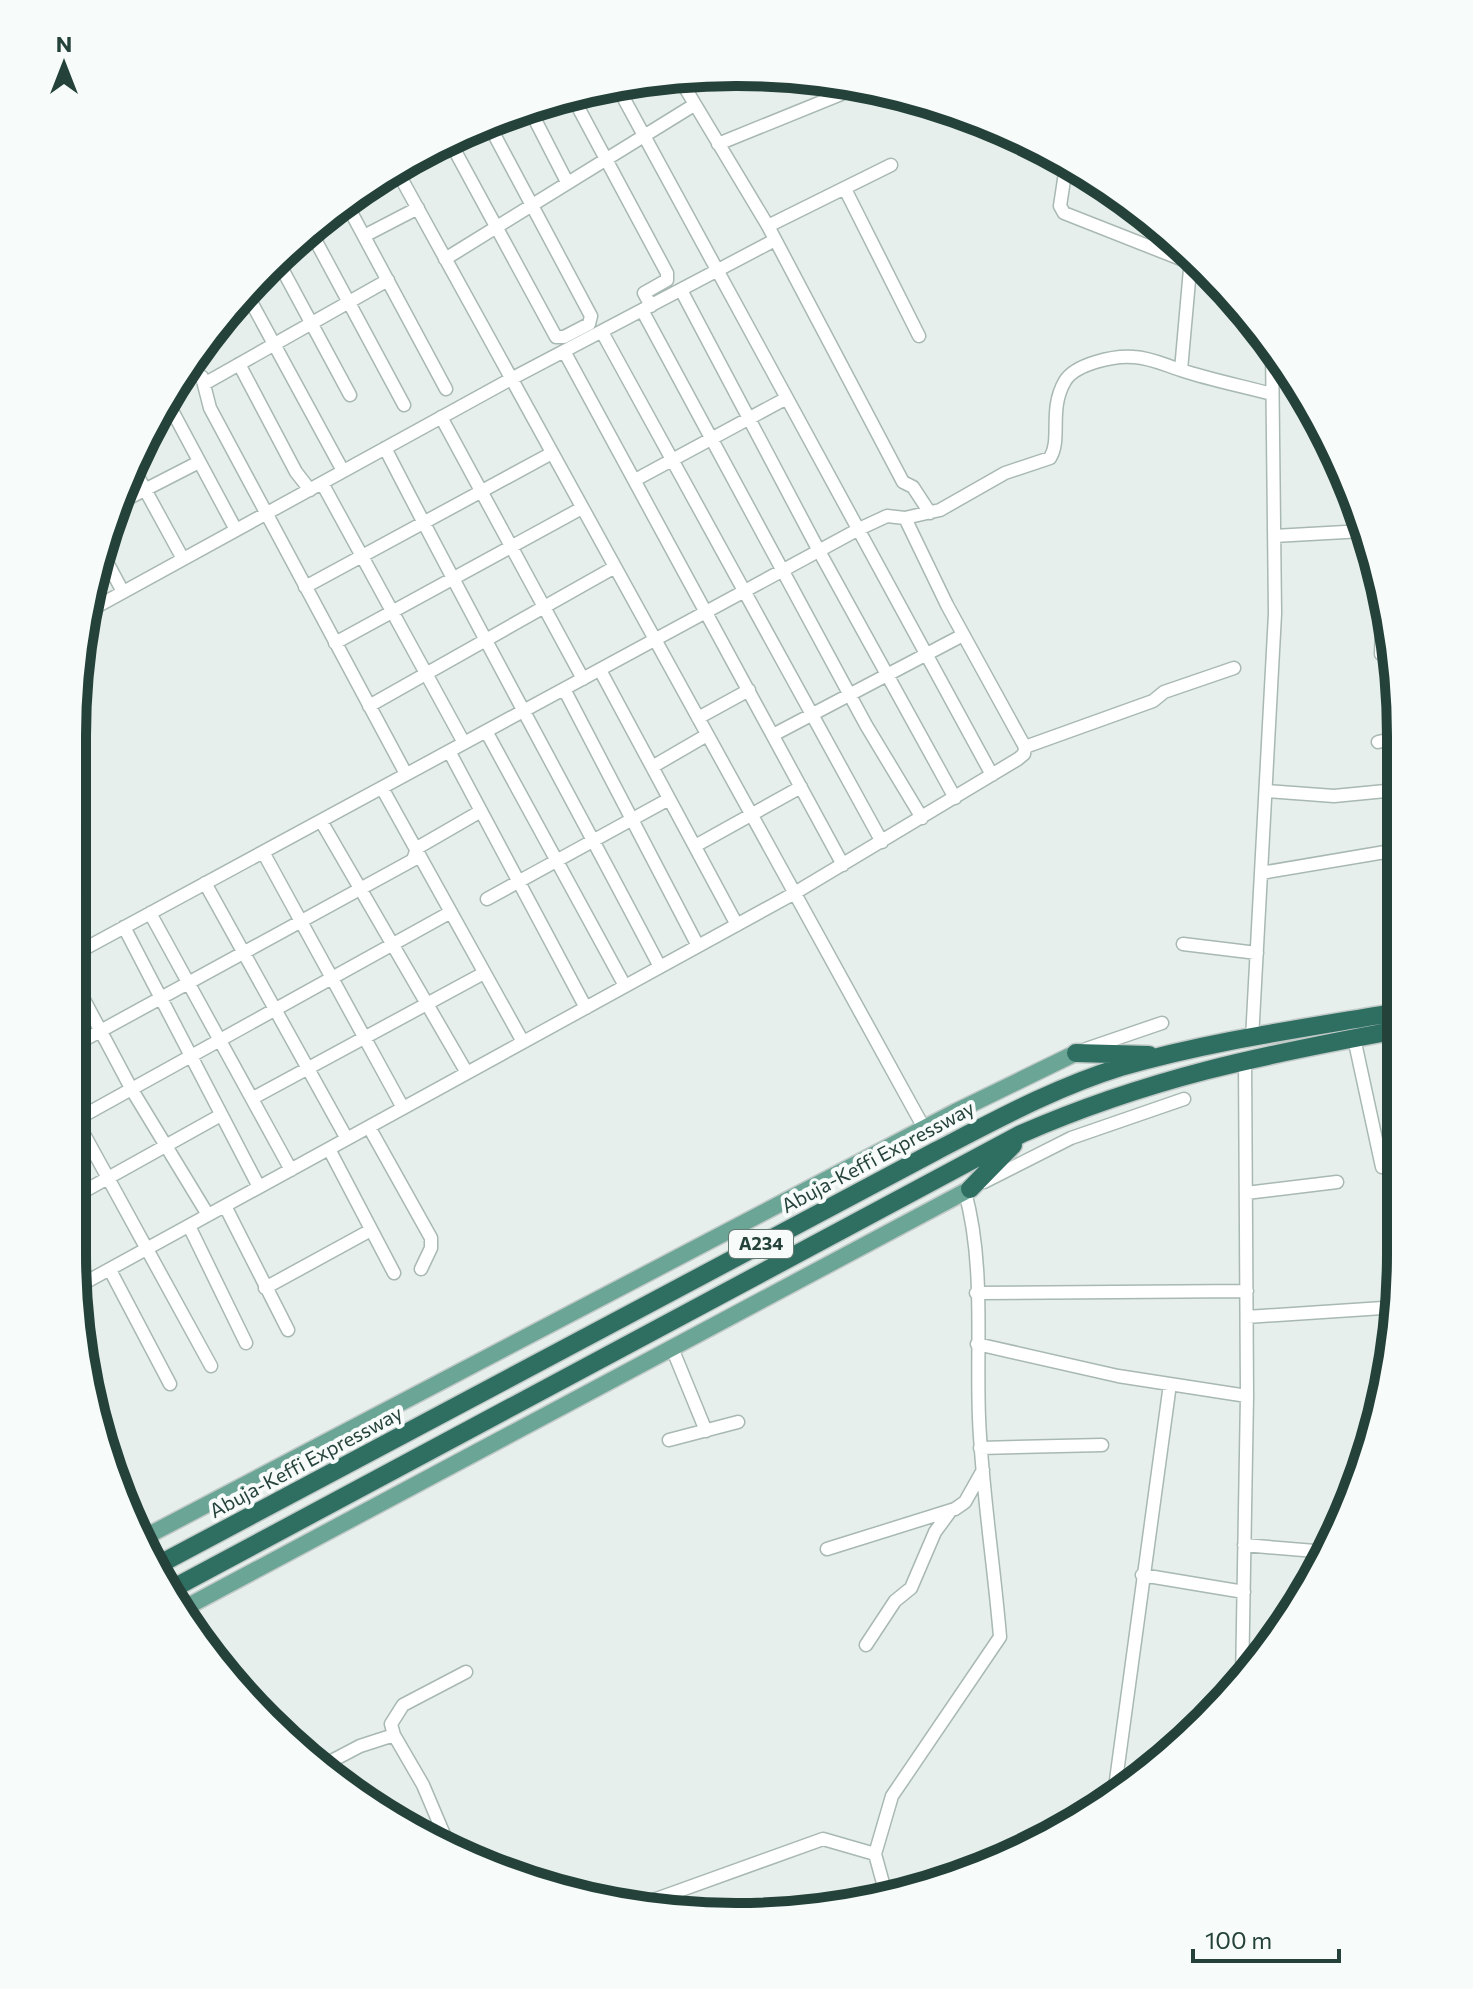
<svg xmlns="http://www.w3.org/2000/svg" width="1473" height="1989" viewBox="0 0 1473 1989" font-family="Commissioner,sans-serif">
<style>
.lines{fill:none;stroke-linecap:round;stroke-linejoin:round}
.minor-casing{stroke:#a8b8b2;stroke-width:15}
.major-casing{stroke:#c2cac8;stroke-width:19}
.highway-casing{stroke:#c2cac8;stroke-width:21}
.minor{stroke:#fff;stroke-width:12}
.major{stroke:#6aa596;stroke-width:16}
.highway{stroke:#2f6f62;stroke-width:18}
.labels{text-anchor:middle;stroke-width:8;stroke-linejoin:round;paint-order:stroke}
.shield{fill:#f7fbf9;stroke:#637a73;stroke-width:2}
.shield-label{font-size:18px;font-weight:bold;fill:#24423a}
.street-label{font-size:20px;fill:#24423a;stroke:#f7fbf9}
.rim{fill:none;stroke:#24423a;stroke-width:10}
</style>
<rect width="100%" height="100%" fill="#e6efeb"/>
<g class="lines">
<g class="minor-casing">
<path id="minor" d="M678,76L768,226L903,482L913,487L930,513
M617,86L992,775
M571,94L667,273V280L644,293L651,306
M529,108L567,182
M448,138L556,337H564L589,324L591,316L488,123
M718,144L861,86
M1067,160L1060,206L1064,213L1191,263
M396,169L924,1128
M845,189L919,336
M345,201L446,389
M768,226L891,165
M311,232L404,405
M364,236L418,208
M445,259L694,105
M280,265L350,395
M681,290L819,551L955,798
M249,298L343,471
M642,310L866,725L922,818
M602,332L882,842
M564,351L843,865
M239,364L296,472L310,490
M186,365L192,375L202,377L210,408L406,774
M1181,370L1191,258
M204,384L388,280
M168,403L236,530
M441,417L583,679
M385,448C474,622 569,793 660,967
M136,473L183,559
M635,480L785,399
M322,483L464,743
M123,501L199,462
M905,518L947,605L1025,747
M1274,536L1363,531
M101,551L123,592
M305,587L552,453
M87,612L511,379L775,240
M335,643L582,508
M1381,654L1383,602
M600,670L737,925
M564,689L698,946
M369,706L615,567
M698,718L749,690
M486,731L625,986
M773,735L963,635
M1378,742L1396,738
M449,751L586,1008
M652,767L707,735
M382,788L523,1042
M1266,791L1334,796L1396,790
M321,821L467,1073
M695,846L801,787
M263,852L403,1108
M1261,873L1397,850
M205,883L347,1139
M487,899L669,799
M150,913L291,1170
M124,927L259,1187
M1183,944L1257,953
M73,955L859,529L887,516L905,518L940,510L1005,473L1050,458C1062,439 1048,410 1065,381C1075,364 1115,355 1134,357C1151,358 1165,365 1181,370C1211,380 1242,386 1272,394
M73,979L132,1090L208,1215
M1354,1038L1382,1167L1399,1166
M1252,1039L1275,614L1272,347
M73,1046L413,860L417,848L481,811
M1086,1049L1162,1023
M253,1098L484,973
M74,1116L211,1366
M72,1122L451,912
M369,1127L431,1238V1248L421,1269
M329,1149L394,1273
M984,1182L1071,1138L1184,1099
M1246,1193L1337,1182
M72,1198L221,1115
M225,1206L288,1330
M189,1226L246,1343
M72,1250L88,1281
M110,1270L170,1384
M77,1287L793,894L1018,759L1024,754L1025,747L1153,701L1164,692L1234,668
M265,1288L371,1230
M976,1293L1247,1291
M1247,1317L1398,1307
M977,1344L1118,1376L1247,1396
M672,1348L706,1431
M669,1440L738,1422
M980,1448L1102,1445
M1244,1545L1327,1552
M827,1549L955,1509L965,1502L983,1470
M1142,1575L1244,1592
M866,1645L895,1601L911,1588L935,1532L949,1513
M1242,1682L1247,1396L1245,1059
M320,1767L360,1746L394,1735
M1114,1795L1170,1384
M451,1851L423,1785L394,1735L391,1724L403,1705L466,1672
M886,1894L875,1854L892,1796L1000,1637C994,1564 982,1491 979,1418C976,1344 985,1264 965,1192
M634,1907L823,1839L875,1854"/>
</g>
<g class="major-casing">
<path id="major" d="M145,1537L955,1112L1076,1053
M179,1611L970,1189"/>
</g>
<g class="highway-casing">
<path id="highway" d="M1076,1053L1149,1055
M970,1189L1013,1145
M158,1565L936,1151C996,1120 1056,1087 1121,1067C1210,1041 1306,1028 1398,1012
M170,1590L1021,1134C1149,1078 1262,1055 1398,1030"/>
</g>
<use href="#minor" class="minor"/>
<use href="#major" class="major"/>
<use href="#highway" class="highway"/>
</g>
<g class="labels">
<rect class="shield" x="729" y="1230" width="64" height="28" rx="6"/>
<g class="shield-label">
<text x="761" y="1250">A234</text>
</g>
<g class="street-label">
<text transform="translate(878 1157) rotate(-28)" y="7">Abuja-Keffi Expressway</text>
<text transform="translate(306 1462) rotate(-28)" y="7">Abuja-Keffi Expressway</text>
</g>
</g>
<path d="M0 0H1473V1989H0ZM736 86H737A650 650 0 0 1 1387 736V1253A650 650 0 0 1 737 1903H736A650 650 0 0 1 86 1253V736A650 650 0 0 1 736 86Z" fill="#f7fbf9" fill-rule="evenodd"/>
<path class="rim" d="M736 86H737A650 650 0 0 1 1387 736V1253A650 650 0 0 1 737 1903H736A650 650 0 0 1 86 1253V736A650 650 0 0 1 736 86Z"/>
<g transform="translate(64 64)" stroke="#f7fbf9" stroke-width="6" paint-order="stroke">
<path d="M0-6L14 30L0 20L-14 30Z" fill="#24423a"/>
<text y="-12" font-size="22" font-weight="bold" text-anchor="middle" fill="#24423a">N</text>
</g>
<path d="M1193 1949v12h146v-12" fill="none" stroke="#24423a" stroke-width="4"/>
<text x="1205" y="1949" font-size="24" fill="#24423a" stroke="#f7fbf9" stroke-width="6" paint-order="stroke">100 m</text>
</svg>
